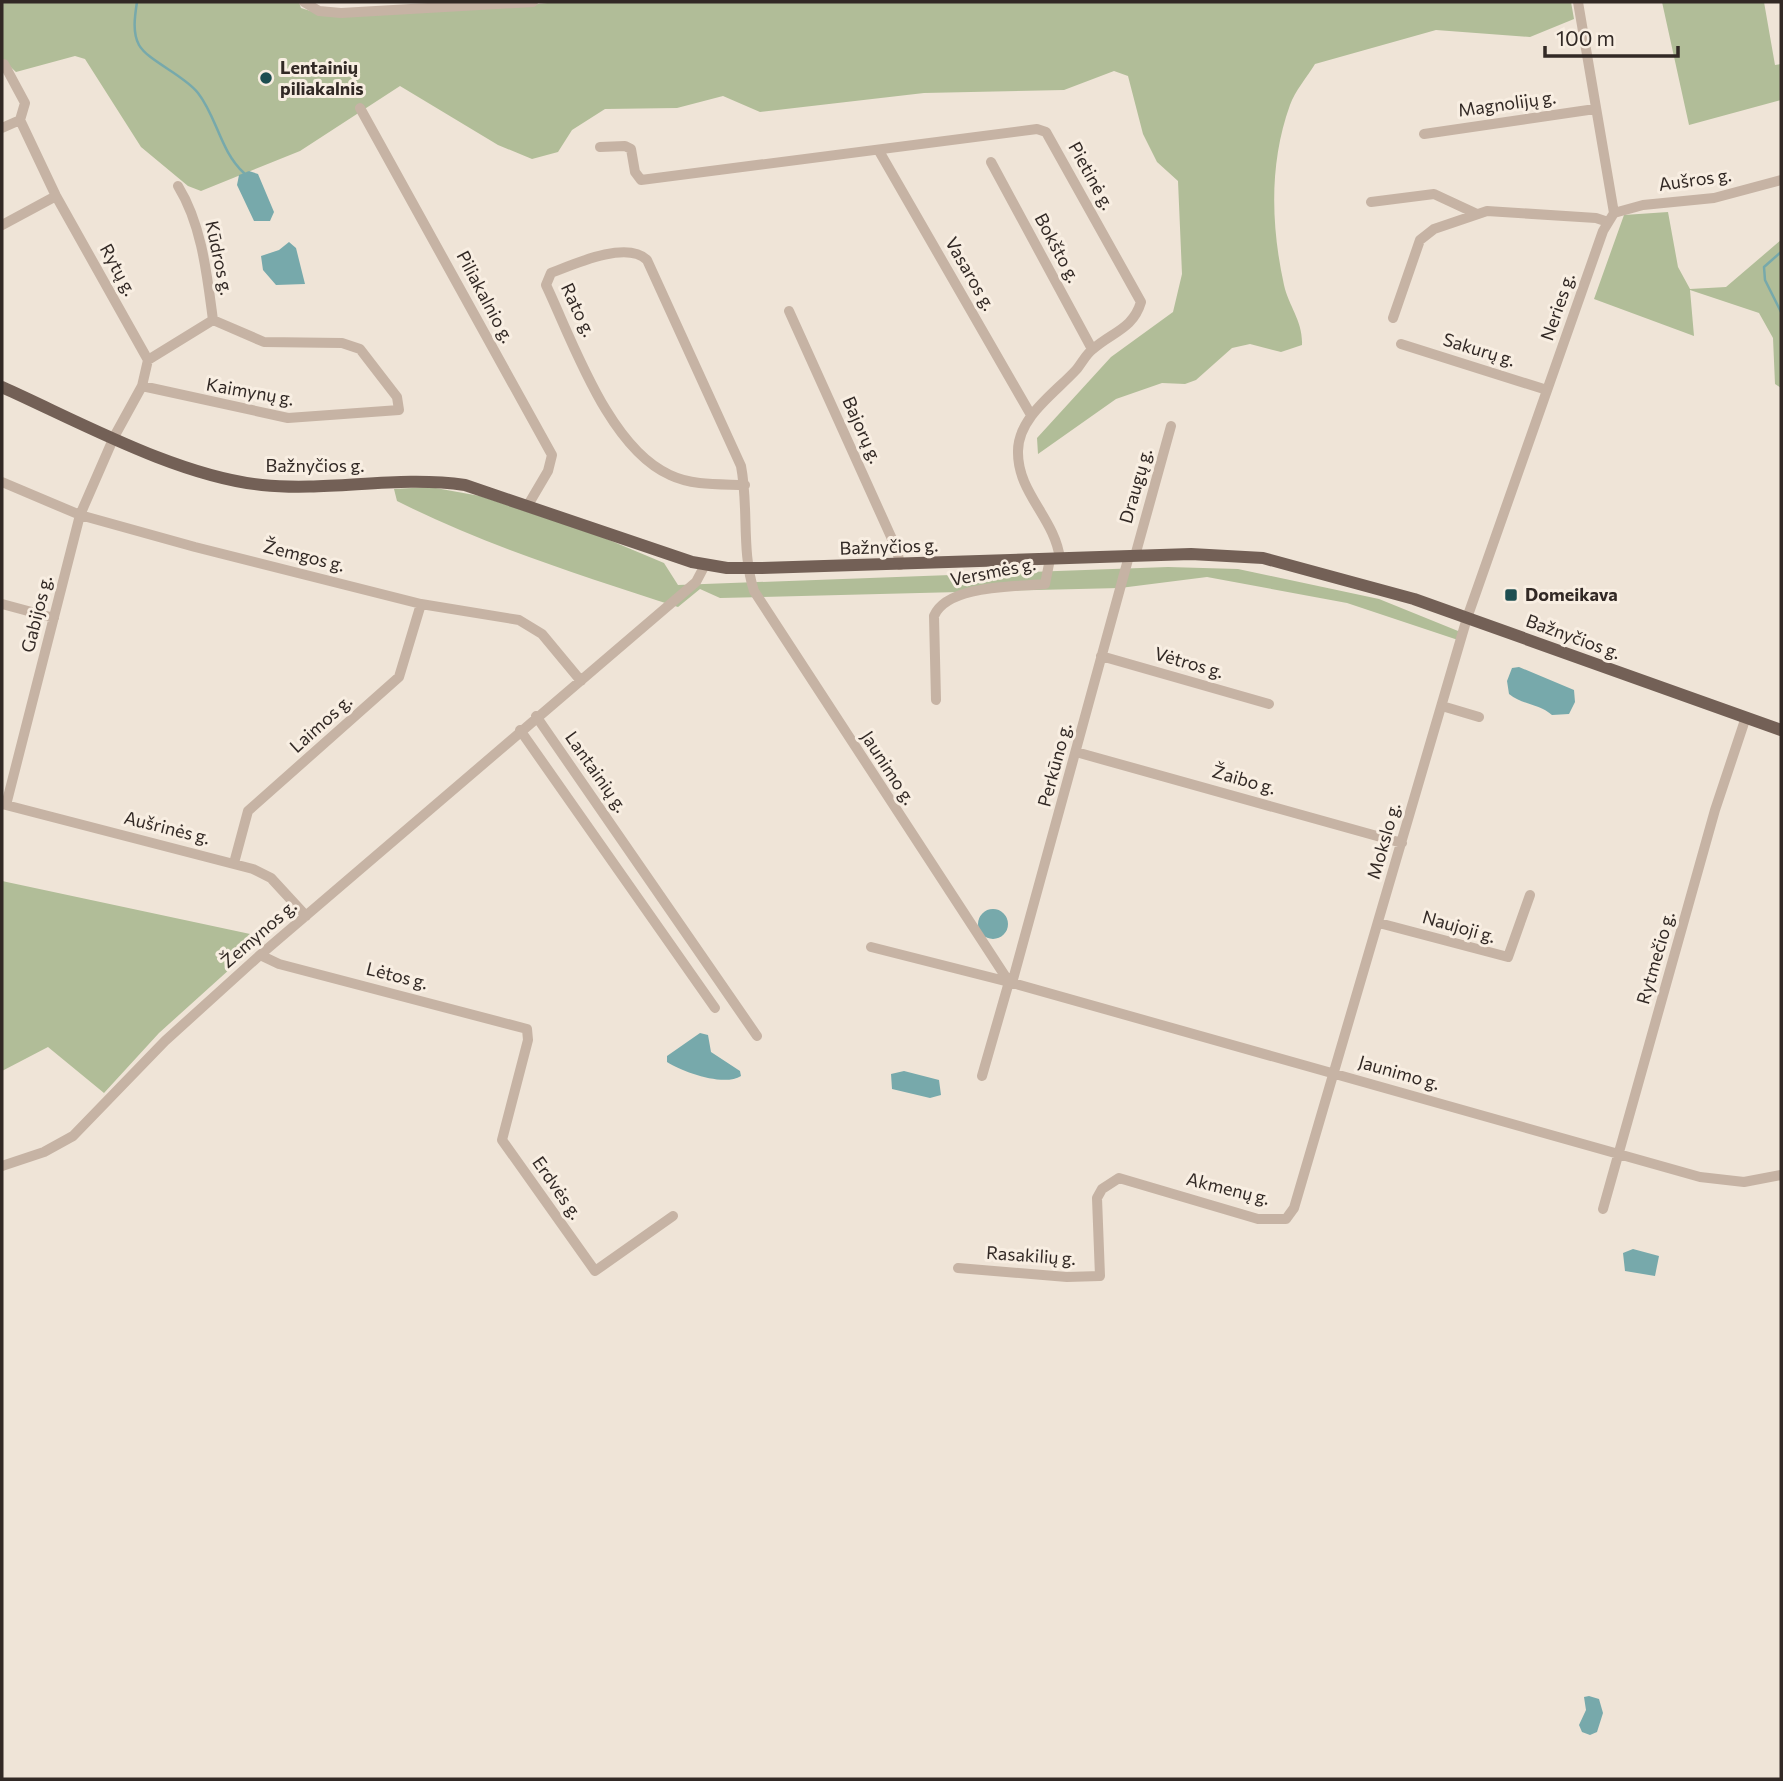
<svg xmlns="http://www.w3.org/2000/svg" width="1783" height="1781" viewBox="0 0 1783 1781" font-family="Commissioner,sans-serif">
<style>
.green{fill:#b1bd98}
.water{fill:#77a9ab}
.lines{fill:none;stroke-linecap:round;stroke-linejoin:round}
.stream{stroke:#77a9ab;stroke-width:2.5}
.minor{stroke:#c6b3a4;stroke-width:10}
.major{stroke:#736056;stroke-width:12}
.poi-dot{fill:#1d4e51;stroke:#f8eee2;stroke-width:2.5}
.labels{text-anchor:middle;stroke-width:6;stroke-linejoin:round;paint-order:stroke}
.poi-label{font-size:18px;font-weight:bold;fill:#322925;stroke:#f8eee2;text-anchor:start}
.street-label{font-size:18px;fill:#322925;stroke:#f8eee2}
</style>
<rect width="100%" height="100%" fill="#efe4d7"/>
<path class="green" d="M2,2H299L301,8L317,13L503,8L556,2H1571L1574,19L1530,37L1436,30L1315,64C1307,77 1295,91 1290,105C1269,163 1271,226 1284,285C1289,307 1303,321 1302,345L1281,352L1250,344L1232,348L1196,380L1185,384L1162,383L1116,399L1038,454L1037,438L1111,357L1173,312L1182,274L1178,181L1157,162L1143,134L1128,76L1114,71L1064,90L924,93L760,112L723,96L677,108L605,109L572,130L558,152L532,159L498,145L400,86L300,151L201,191L188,186L141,147L85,59L75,56L16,72L2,59Z
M1662,2H1764L1775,65L1781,64V100L1689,125Z
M1668,212L1678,267L1690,289L1726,287L1781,240V388L1775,384L1773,338L1759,313L1690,290L1694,336L1594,299L1624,215Z
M430,487L480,496L602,537L664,563L678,585L1168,567L1238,569L1379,599L1463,633L1461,641L1347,603L1207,577L1120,588L720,598L700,589L678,607C583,576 486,546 397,501L394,489Z
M2,881L259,936L262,940L159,1033L104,1093L48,1047L2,1071Z"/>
<path class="water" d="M249,171L258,174L274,212L270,221H254L237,185L239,175Z
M289,242L296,248L305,284L276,285L263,270L261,256L279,250Z
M1519,667L1574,690L1575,702L1569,714L1552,715C1539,704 1523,705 1509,694L1507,681L1512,668Z
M978 924a15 15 0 1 1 30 0a15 15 0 1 1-30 0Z
M700,1033L708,1035L711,1052L740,1071L741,1076C724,1087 683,1072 667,1062V1056Z
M904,1071L939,1080L941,1095L930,1098L892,1089L891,1074Z
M1633,1249L1659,1256L1655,1276L1625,1271L1623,1253Z
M1589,1696L1599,1699L1603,1713L1597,1732L1590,1735L1582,1732L1579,1725L1586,1710L1584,1697Z"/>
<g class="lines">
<path class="stream" d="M137,2C135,15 132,32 139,45C148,61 184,75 198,93C217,117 220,151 244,173
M1781,252L1764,267L1765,280L1781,312"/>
<path class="minor" d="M304,2L319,11L341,13L533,2
M360,108L552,455L548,471L528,505
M2,128L20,120L25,103L4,64
M1424,134L1595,109
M600,147L625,146L631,149L635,172L641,180L1037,129L1046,132L1141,302C1133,329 1112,332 1093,349C1086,354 1082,363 1076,370C1056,392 1018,417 1018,451C1017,493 1055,518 1060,559
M879,151L1031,415
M991,162L1092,349
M1371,202L1434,194L1477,214
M1614,213L1643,205L1714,198L1781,180
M2,225L56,196
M789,311L897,550L900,565
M1393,318L1420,240L1434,229L1487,211L1596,218L1608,222
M1401,344L1547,390
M148,360L213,320
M142,386L288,418L399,410L397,397L360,349L342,343L264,342L213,320C207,275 202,225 178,186
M2,482L80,515L195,547L421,604L519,620L542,634L581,681
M745,485C720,484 693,486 670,475C609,448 573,342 546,285L551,273C574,264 627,240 647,260L741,466C749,507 741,551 754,591L1009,982L982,1076
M1135,556L1171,426
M2,604L54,618
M1101,656L1269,704
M936,700L934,616C947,585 1014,587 1045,584L1050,559
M1442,706L1479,717
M536,716L757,1036
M520,730L715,1008
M1076,752L1402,843
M2,804L253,869L271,878L306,916
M6,805L80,515L114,437L142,386L148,360L56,196L20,120
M234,863L248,811L399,677L421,604
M1379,923L1508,957L1530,895
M871,947L1009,982L1700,1177L1744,1182L1781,1175
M260,955L279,964L527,1029L528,1040L502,1140L595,1271L673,1216
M1012,983L1129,556
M2,1166L44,1152L73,1136L165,1041L260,955L696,582L705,565
M1603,1209L1715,810L1746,717
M958,1268L1067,1277L1100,1276L1097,1198L1102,1189L1119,1178L1258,1219H1286L1294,1208L1467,618L1603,231L1614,213L1578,2"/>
<path class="major" d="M2,387C80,422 177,476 262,485C329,492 397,475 465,485L692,562L727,568H762L1191,554L1263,558L1414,599L1781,730"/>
</g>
<g class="poi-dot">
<circle cx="266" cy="78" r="7"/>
<rect x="1504" y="588" width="14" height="14" rx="3.5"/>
</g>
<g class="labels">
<g class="poi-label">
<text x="280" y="74">Lentainių<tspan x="280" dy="21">piliakalnis</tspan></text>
<text x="1525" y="601">Domeikava</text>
</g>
<g class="street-label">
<text transform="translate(1507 104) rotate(-8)" y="6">Magnolijų g.</text>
<text transform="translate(1091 176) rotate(61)" y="6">Pietinė g.</text>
<text transform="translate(1695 180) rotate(-8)" y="6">Aušros g.</text>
<text transform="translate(1057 248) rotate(62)" y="6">Bokšto g.</text>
<text transform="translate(219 258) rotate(78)" y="6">Kūdros g.</text>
<text transform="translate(118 270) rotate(61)" y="6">Rytų g.</text>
<text transform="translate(970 274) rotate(60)" y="6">Vasaros g.</text>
<text transform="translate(485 297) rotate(62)" y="6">Piliakalnio g.</text>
<text transform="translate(1558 307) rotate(-71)" y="6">Neries g.</text>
<text transform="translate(578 310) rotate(65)" y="6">Rato g.</text>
<text transform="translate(1479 350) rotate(17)" y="6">Sakurų g.</text>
<text transform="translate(250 392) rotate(10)" y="6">Kaimynų g.</text>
<text transform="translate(862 430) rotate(66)" y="6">Bajorų g.</text>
<text x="315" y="472">Bažnyčios g.</text>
<text transform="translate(1136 486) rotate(-74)" y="6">Draugų g.</text>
<text transform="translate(889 547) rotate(-2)" y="6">Bažnyčios g.</text>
<text transform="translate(304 556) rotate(14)" y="6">Žemgos g.</text>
<text transform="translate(993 572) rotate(-11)" y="6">Versmės g.</text>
<text transform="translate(37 614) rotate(-76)" y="6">Gabijos g.</text>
<text transform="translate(1573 637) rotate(20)" y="6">Bažnyčios g.</text>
<text transform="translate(1189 663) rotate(16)" y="6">Vėtros g.</text>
<text transform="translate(321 724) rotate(-42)" y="6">Laimos g.</text>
<text transform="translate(1055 765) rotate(-75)" y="6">Perkūno g.</text>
<text transform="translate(888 768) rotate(57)" y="6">Jaunimo g.</text>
<text transform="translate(596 772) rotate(55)" y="6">Lantainių g.</text>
<text transform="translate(1244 780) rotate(16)" y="6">Žaibo g.</text>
<text transform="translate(167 828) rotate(14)" y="6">Aušrinės g.</text>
<text transform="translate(1384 841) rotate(-74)" y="6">Mokslo g.</text>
<text transform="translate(1459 927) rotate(16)" y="6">Naujoji g.</text>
<text transform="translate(259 934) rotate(-41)" y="6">Žemynos g.</text>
<text transform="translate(1656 958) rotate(-74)" y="6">Rytmečio g.</text>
<text transform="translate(397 976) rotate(14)" y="6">Lėtos g.</text>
<text transform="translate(1399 1073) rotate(16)" y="6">Jaunimo g.</text>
<text transform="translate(557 1188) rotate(55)" y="6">Erdvės g.</text>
<text transform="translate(1228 1189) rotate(14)" y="6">Akmenų g.</text>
<text transform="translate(1031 1256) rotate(4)" y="6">Rasakilių g.</text>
</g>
</g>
<rect width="1783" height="1781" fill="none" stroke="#322925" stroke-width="7"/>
<path d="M1545 46v10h133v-10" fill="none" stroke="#322925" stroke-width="3.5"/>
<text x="1556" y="46" font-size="21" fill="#322925" stroke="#f8eee2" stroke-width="5" paint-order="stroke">100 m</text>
</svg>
